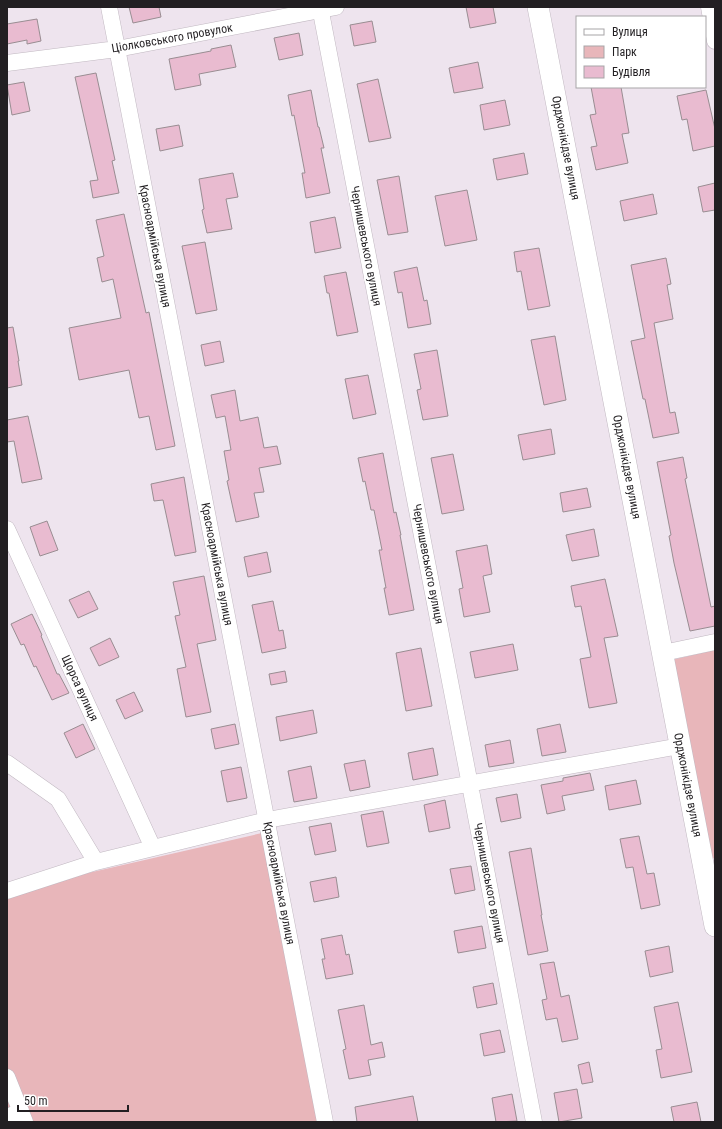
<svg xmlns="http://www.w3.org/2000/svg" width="722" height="1129" viewBox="0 0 722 1129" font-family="'Roboto Condensed',sans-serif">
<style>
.green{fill:#e8b6ba}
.building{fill:#e9bbd0;stroke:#998d92}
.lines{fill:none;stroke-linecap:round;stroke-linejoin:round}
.minor-casing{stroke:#c1b8c1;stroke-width:17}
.major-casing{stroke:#c1b8c1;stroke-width:22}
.minor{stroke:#fff;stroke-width:16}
.major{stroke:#fff;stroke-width:21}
.labels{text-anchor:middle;stroke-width:3.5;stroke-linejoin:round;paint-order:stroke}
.street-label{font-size:12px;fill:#221f22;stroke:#fff}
</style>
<rect width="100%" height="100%" fill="#eee4ee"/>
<path class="green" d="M715,650V858L710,859L671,660Z
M262,833L319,1122H7V899L88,873Z"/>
<path class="building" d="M129,7H159L161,17L133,23Z
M466,7H493L496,23L470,28Z
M37,19L41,41L27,44V40L7,44V24Z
M372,21L376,42L354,46L350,25Z
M299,33L303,55L279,60L274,38Z
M231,45L236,67L199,74L201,85L175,90L169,59L211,51V49Z
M478,62L483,88L454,93L449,68Z
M96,73L115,160L112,161L119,193L93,198L90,181L98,180L75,77Z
M378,79L391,138L369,142L357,84Z
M24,82L30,111L12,115L7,85Z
M591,87H621L629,133L622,134L628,163L596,170L591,147L597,146L590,115L596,114Z
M311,90L318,127H319L324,148H321L330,193L306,198L302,173H305L294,115L292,116L288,95Z
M706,90L715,129V146L693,151L687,119L682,120L677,96Z
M505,100L510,125L484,130L480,105Z
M179,125L183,146L160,151L156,129Z
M524,153L528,174L497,180L493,159Z
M233,173L238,197L226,199L232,229L207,233L202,210L204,209L199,179Z
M399,176L408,232L388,235L377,180Z
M715,183V210L703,212L698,187Z
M467,190L477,240L445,246L435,196Z
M653,194L657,214L624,221L620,201Z
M124,214L146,313L149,312L175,446L156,450L149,416L139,418L129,370L79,380L69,328L121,318L113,279L102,282L97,258L104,256L96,220Z
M335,217L341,248L315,253L310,222Z
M205,242L217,310L196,314L182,246Z
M539,248L550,306L528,310L521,271L517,272L514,252Z
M666,258L671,284L667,285L673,319L654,323L670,413L675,412L679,433L653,438L645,399H643L631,341L645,338L631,265Z
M417,267L424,301L427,300L431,324L408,328L402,292L398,293L394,272Z
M346,272L358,332L337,336L329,293H327L324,276Z
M13,327L19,361H18L22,385L7,388V328Z
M555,336L566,400L544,405L531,340Z
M220,341L224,362L205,366L201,345Z
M437,350L448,416L423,420L417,390L421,389L414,354Z
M368,375L376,414L353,419L345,379Z
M235,390L240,421L258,417L264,448L277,446L281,464L259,468L264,492L254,493L259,517L236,522L227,481L229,480L224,451L231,450L225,416L216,418L211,395Z
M28,416L42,479L22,483L14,441L7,442V420Z
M551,429L555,454L523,460L518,435Z
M383,453L394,513L396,512L401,535H400L414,610L389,615L384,588H386L379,550H382L374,510H371L365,481L363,482L358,458Z
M453,454L464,510L442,514L431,458Z
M683,457L687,478L685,479L711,607L715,606V626L690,631L674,563L669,536L671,535L657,462Z
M184,477L196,552L175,556L163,500L154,501L151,484Z
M587,488L591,507L563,512L560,493Z
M47,521L58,550L40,556L30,527Z
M594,529L599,556L572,561L566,535Z
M487,545L492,574L483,576L490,612L464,617L459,589L463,588L456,551Z
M267,552L271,572L248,577L244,557Z
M204,576L216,640L197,644L211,712L186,717L177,669L186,667L175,616L180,615L173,582Z
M605,579L618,636L604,638L617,703L589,708L580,659L591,657L581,606L575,607L571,586Z
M89,591L98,609L78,618L69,600Z
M273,601L279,631L283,630L286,648L262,653L252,605Z
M32,614L42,635L41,636L57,674H59L69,693L52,700L36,666L34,667L24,644L21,645L11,624Z
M110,638L119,657L99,666L90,648Z
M513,644L518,670L475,678L470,652Z
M421,648L432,706L406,711L396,653Z
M285,671L287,682L271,685L269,674Z
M134,692L143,711L125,719L116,700Z
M313,710L317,733L280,741L276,717Z
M83,724L95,749L76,758L64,733Z
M235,724L239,744L215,749L211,729Z
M560,724L566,752L542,756L537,729Z
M510,740L514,763L489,767L485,745Z
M433,748L438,775L413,780L408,753Z
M365,760L370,787L350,791L344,764Z
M311,766L317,798L294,802L288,771Z
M241,767L247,798L227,802L221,771Z
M590,773L594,790L562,796L565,810L547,814L541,785L563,781V778Z
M636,780L641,804L609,810L605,786Z
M517,794L521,818L501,822L496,798Z
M445,800L450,828L429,832L424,805Z
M383,811L389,843L367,847L361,815Z
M331,823L336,851L315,855L309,827Z
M639,836L647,874L654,873L660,905L641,909L633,867L626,868L620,839Z
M531,848L542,915H541L548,951L528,955L509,852Z
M471,866L475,890L455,894L450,869Z
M336,877L339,897L314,902L310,882Z
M482,926L486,948L458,953L454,931Z
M342,935L346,955L349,954L353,974L326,979L322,959H325L321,939Z
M669,946L673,972L650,977L645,951Z
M554,962L561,997L569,995L578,1039L562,1042L557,1018L546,1020L542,1000L547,999L540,964Z
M493,983L497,1004L477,1008L473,987Z
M678,1002L692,1072L661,1078L656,1050L662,1049L654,1007Z
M364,1005L371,1045L382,1042L385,1057L368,1060L371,1075L349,1079L343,1050L346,1049L338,1010Z
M500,1030L505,1052L484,1056L480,1034Z
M589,1062L593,1082L582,1084L578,1065Z
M577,1089L582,1118L559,1122L554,1093Z
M512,1094L517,1121L496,1122L492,1098Z
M413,1096L418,1122H357L355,1107Z
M697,1102L701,1122H674L671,1107Z"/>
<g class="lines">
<g class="minor-casing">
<path id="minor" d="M109,7L325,1122
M320,7L470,785L534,1122
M709,7L715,41
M7,63L117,49L336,7
M7,529L153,848
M663,653L715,642
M7,763L58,799L96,862
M7,891L96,862L267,820L680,746
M7,1077L25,1122
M7,1117L21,1111"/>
</g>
<g class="major-casing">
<path id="major" d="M538,7L715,926"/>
</g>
<use href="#minor" class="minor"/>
<use href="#major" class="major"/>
</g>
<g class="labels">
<g class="street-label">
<text transform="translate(172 38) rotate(-10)" y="4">Ціолковського провулок</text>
<text transform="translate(566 148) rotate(79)" y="4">Орджонікідзе вулиця</text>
<text transform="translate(155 246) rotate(79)" y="4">Красноармійська вулиця</text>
<text transform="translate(366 246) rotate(79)" y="4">Чернишевського вулиця</text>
<text transform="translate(627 467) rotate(79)" y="4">Орджонікідзе вулиця</text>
<text transform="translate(217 564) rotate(79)" y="4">Красноармійська вулиця</text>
<text transform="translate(428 564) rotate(79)" y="4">Чернишевського вулиця</text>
<text transform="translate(80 688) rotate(65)" y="4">Щорса вулиця</text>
<text transform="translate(688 785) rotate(79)" y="4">Орджонікідзе вулиця</text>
<text transform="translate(279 883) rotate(79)" y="4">Красноармійська вулиця</text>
<text transform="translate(489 883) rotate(79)" y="4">Чернишевського вулиця</text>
</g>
</g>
<rect width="722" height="1129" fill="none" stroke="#221f22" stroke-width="16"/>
<rect x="576" y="16" width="130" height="72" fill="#ffffff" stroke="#a7a5a7"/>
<rect x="584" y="29" width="20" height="6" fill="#ffffff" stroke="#a7a5a7"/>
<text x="612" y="36" font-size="12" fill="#221f22">Вулиця</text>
<rect x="584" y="46" width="20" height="12" fill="#e8b6ba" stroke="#a7a5a7"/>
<text x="612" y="56" font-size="12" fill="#221f22">Парк</text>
<rect x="584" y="66" width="20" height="12" fill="#e9bbd0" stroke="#a7a5a7"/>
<text x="612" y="76" font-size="12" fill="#221f22">Будівля</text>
<path d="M18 1105v6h110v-6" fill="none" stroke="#221f22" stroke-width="2"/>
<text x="24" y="1105" font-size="12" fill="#221f22" stroke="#ffffff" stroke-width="3" paint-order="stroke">50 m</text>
</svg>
